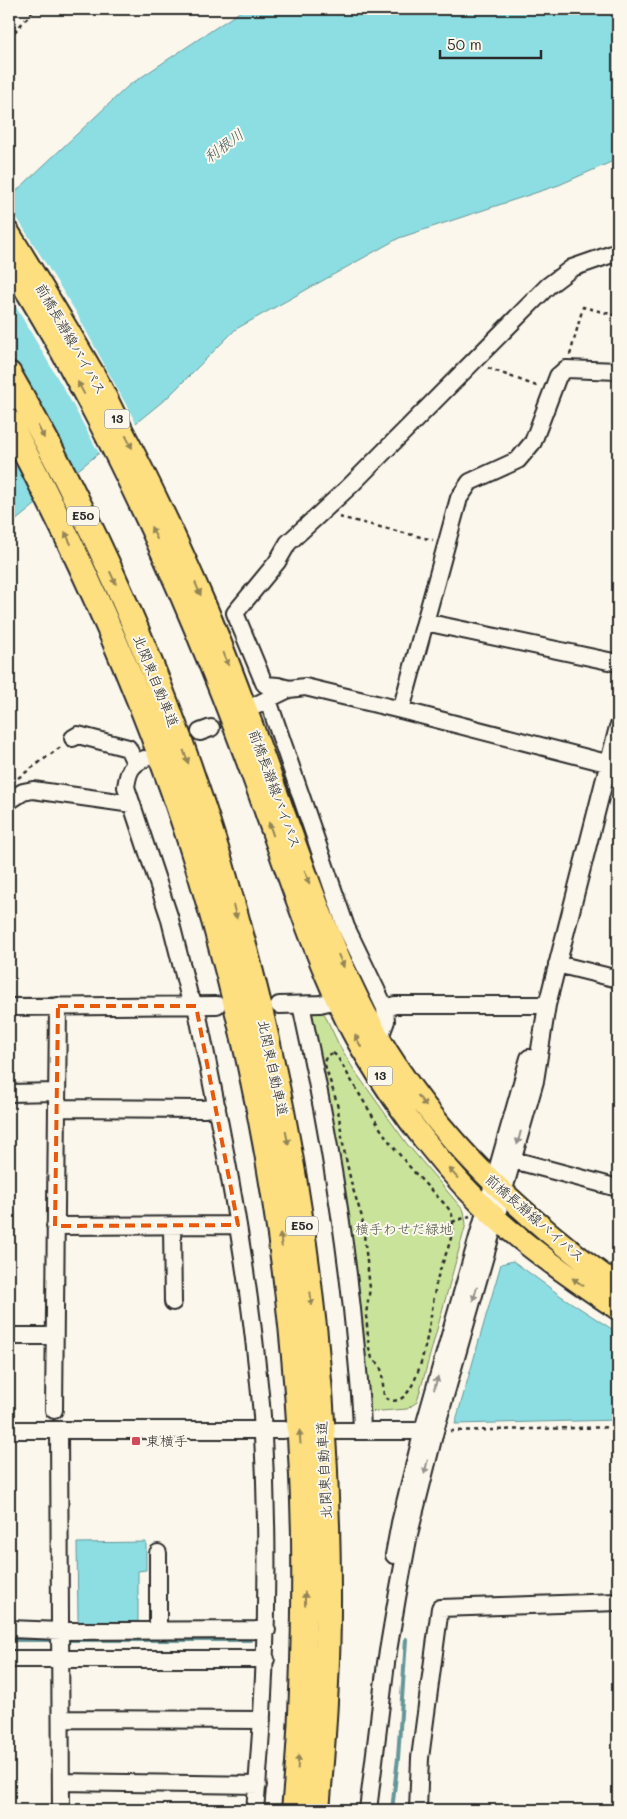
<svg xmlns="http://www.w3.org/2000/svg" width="627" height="1819" viewBox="0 0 627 1819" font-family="Mali,'Klee One',sans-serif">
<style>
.green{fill:#c9e49a;stroke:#7a8862}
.water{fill:#8cdee3;stroke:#659699}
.pier{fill:#fbf7ec}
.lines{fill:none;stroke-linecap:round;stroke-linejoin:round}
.stream{stroke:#659699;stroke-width:4}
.minor-casing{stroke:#2b2b2b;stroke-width:20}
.major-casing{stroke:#2b2b2b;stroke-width:25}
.highway-casing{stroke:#2b2b2b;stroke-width:28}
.path{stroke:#2b2b2b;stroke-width:2.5;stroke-dasharray:4 4;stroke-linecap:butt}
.minor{stroke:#fbf7ec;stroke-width:16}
.major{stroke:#fddf80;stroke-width:21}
.highway{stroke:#fddf80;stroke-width:24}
.oneway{fill:#948556}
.oneway2{fill:#93918c}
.marked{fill:none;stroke:#e8590c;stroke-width:4;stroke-dasharray:10 6;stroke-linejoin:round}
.poi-dot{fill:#d1495b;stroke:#fbf7ec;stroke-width:2}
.labels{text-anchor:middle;stroke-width:4;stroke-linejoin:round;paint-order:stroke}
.shield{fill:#fbf7ec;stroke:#696865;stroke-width:1}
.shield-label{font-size:12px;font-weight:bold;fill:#2b2b2b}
.street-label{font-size:14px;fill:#2b2b2b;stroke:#fbf7ec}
.park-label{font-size:14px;fill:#525947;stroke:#fbf7ec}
.poi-label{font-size:14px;fill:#2b2b2b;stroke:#fbf7ec;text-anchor:start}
.water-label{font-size:15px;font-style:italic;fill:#435859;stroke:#fbf7ec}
</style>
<rect width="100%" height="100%" fill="#fbf7ec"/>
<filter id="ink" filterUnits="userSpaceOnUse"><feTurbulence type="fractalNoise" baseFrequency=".02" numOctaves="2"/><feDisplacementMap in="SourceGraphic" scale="10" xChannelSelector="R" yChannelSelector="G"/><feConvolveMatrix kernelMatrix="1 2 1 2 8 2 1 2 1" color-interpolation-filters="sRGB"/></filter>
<g filter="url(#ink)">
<path class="green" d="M323,1011L338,1043L354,1070L407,1144L464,1211L466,1224L417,1402L407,1409L368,1412L308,1014Z"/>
<path class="water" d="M244,9H618V159L559,185L399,238L236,329L168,397L9,526V198L128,86Z
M513,1261L561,1296L618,1333V1420L455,1424L501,1264Z
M146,1542V1570L138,1571V1622L83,1624L78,1620L77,1543Z"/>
<path class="pier" d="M9,205L76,312L137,425L100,455L68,396L9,295Z"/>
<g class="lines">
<path class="stream" d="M9,1640H55
M64,1640H250
M392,1810L398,1758L406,1639"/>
<g class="minor-casing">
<path id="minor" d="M425,622L618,663
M289,689L278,686L266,685L264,683L235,613L277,562L288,543L351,485L548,286L572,268L618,252
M268,700L346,927L385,1008L386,1021L380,1037
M258,704L289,689L305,687L401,710L618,766
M401,710L459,498L470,482L518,460L533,442L558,376L566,369L618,371
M200,732L211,728
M73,738L78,735L128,748L135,763
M144,759C130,765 128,773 126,787L169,916L189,995L196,1006C219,1117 241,1227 254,1339C257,1365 260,1390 262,1416C270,1548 267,1679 255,1810
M9,801L23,792L33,790L132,804
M557,964L618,979
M279,1005L320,1004L337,1000
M301,1005C323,1105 341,1207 352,1309C356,1350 361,1390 362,1431
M9,1007L217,1005
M385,1008L395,1005H547
M9,1093L57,1092
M57,1108L204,1109L217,1107
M513,1160L618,1188
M55,1226L238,1225
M172,1226L173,1302
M9,1336H54
M54,1410L58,1006
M9,1430H284
M59,1430L61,1810
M337,1431H433
M158,1553V1631
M394,1555L400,1523L423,1430L529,1058
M9,1629L61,1631L267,1630
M9,1659H266
M61,1719L262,1720
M61,1782L258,1785
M368,1810L386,1663L397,1598L409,1534L435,1431L535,1081L547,1005L618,727
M418,1810L420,1758L440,1608L618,1602"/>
</g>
<g class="major-casing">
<path id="major" d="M9,233C36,277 63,321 89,366C102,387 112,410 123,432C154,491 182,551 208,612C237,682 263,755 289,827C310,885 331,944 358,999C417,1119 511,1209 618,1286
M9,264C41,312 68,363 95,414C155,529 206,649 251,771C276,839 298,908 326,975C337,1001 349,1028 364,1052C399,1111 448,1175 499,1221C536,1254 577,1282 618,1309"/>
</g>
<g class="highway-casing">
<path id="highway" d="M9,374C225,746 330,1179 328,1608C328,1676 323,1743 317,1810
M9,422C79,554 141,690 187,832C261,1059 299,1298 304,1536C305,1627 303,1719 294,1810"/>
</g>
<path class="path" d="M9,15L15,9
M9,38L35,9
M570,355L583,307L618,316
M488,368L539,387
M339,517L433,540
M18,778L62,746
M333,1053L337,1056C351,1080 365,1104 380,1128C394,1149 410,1168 427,1186C433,1193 450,1207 452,1215C457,1236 440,1264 436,1284C432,1303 421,1423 384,1397L382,1373L380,1365L372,1358L369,1348L366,1314L370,1288L362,1217L352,1186L344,1150L337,1103L324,1062L327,1055Z
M452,1222L470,1216
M450,1431L618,1427"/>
<use href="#minor" class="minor"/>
<use href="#major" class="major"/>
<use href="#highway" class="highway"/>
</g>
<defs><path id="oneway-solid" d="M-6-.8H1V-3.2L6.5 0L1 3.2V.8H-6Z" transform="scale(1.25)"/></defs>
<g class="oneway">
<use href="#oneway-solid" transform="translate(81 388) rotate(-118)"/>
<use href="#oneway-solid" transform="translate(41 432) rotate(63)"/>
<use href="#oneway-solid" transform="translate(129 442) rotate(63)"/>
<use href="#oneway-solid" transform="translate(154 533) rotate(-116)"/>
<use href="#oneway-solid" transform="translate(68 538) rotate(-116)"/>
<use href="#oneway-solid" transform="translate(113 578) rotate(65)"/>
<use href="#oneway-solid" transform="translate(198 589) rotate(67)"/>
<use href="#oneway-solid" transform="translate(226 659) rotate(69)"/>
<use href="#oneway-solid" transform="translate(186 757) rotate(70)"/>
<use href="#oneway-solid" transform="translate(271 829) rotate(-109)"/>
<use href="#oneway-solid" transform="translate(307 877) rotate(70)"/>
<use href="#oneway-solid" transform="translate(235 912) rotate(75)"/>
<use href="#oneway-solid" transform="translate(341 961) rotate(66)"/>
<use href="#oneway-solid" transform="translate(358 1041) rotate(-117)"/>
<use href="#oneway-solid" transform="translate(422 1101) rotate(53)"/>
<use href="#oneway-solid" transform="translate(287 1138) rotate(79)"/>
<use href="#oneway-solid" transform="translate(453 1173) rotate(-132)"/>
<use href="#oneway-solid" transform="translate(281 1240) rotate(-97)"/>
<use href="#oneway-solid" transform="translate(578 1282) rotate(-146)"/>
<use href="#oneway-solid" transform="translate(311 1299) rotate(84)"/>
<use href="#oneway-solid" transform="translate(300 1437) rotate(-94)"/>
<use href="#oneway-solid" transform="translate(305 1599) rotate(-91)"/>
<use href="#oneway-solid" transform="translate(298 1762) rotate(-87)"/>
</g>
<g class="oneway2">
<use href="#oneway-solid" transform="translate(519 1138) rotate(105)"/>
<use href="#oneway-solid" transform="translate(475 1294) rotate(106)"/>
<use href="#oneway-solid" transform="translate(436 1383) rotate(-74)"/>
<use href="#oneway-solid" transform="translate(426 1467) rotate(104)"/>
</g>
</g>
<path class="marked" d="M58,1006H196L238,1225L55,1226Z"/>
<rect class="poi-dot" x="131" y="1436" width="10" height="10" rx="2.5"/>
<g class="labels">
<g class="shield">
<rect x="104.5" y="409.5" width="25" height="19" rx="4"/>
<rect x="67" y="506.5" width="32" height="19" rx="4"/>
<rect x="367.5" y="1066.5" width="25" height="19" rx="4"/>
<rect x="286" y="1216.5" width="32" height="19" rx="4"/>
</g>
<g class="shield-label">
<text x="117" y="423">13</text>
<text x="83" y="520">E50</text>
<text x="380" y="1080">13</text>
<text x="302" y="1230">E50</text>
</g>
<g class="street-label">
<text transform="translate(71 339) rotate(60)" y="5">前橋長瀞線バイパス</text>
<text transform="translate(156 681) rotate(68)" y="5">北関東自動車道</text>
<text transform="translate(275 789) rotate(70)" y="5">前橋長瀞線バイパス</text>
<text transform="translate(273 1068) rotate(78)" y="5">北関東自動車道</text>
<text transform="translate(535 1218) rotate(41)" y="5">前橋長瀞線バイパス</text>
<text transform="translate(324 1470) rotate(-93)" y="5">北関東自動車道</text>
</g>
<g class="park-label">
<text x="404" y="1234">横手わせだ緑地</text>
</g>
<g class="poi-label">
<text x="146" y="1446">東横手</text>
</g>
<g class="water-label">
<text transform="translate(224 146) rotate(-37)" y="5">利根川</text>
</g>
</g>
<rect width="627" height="1819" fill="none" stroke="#fbf7ec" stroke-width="30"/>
<rect x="15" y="15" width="597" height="1789" fill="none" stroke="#2b2b2b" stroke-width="2" filter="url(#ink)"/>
<path d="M440 50v8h101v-8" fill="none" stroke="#2b2b2b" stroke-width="2.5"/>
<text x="447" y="50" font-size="15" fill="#2b2b2b" stroke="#fbf7ec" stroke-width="4" paint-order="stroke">50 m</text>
</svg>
